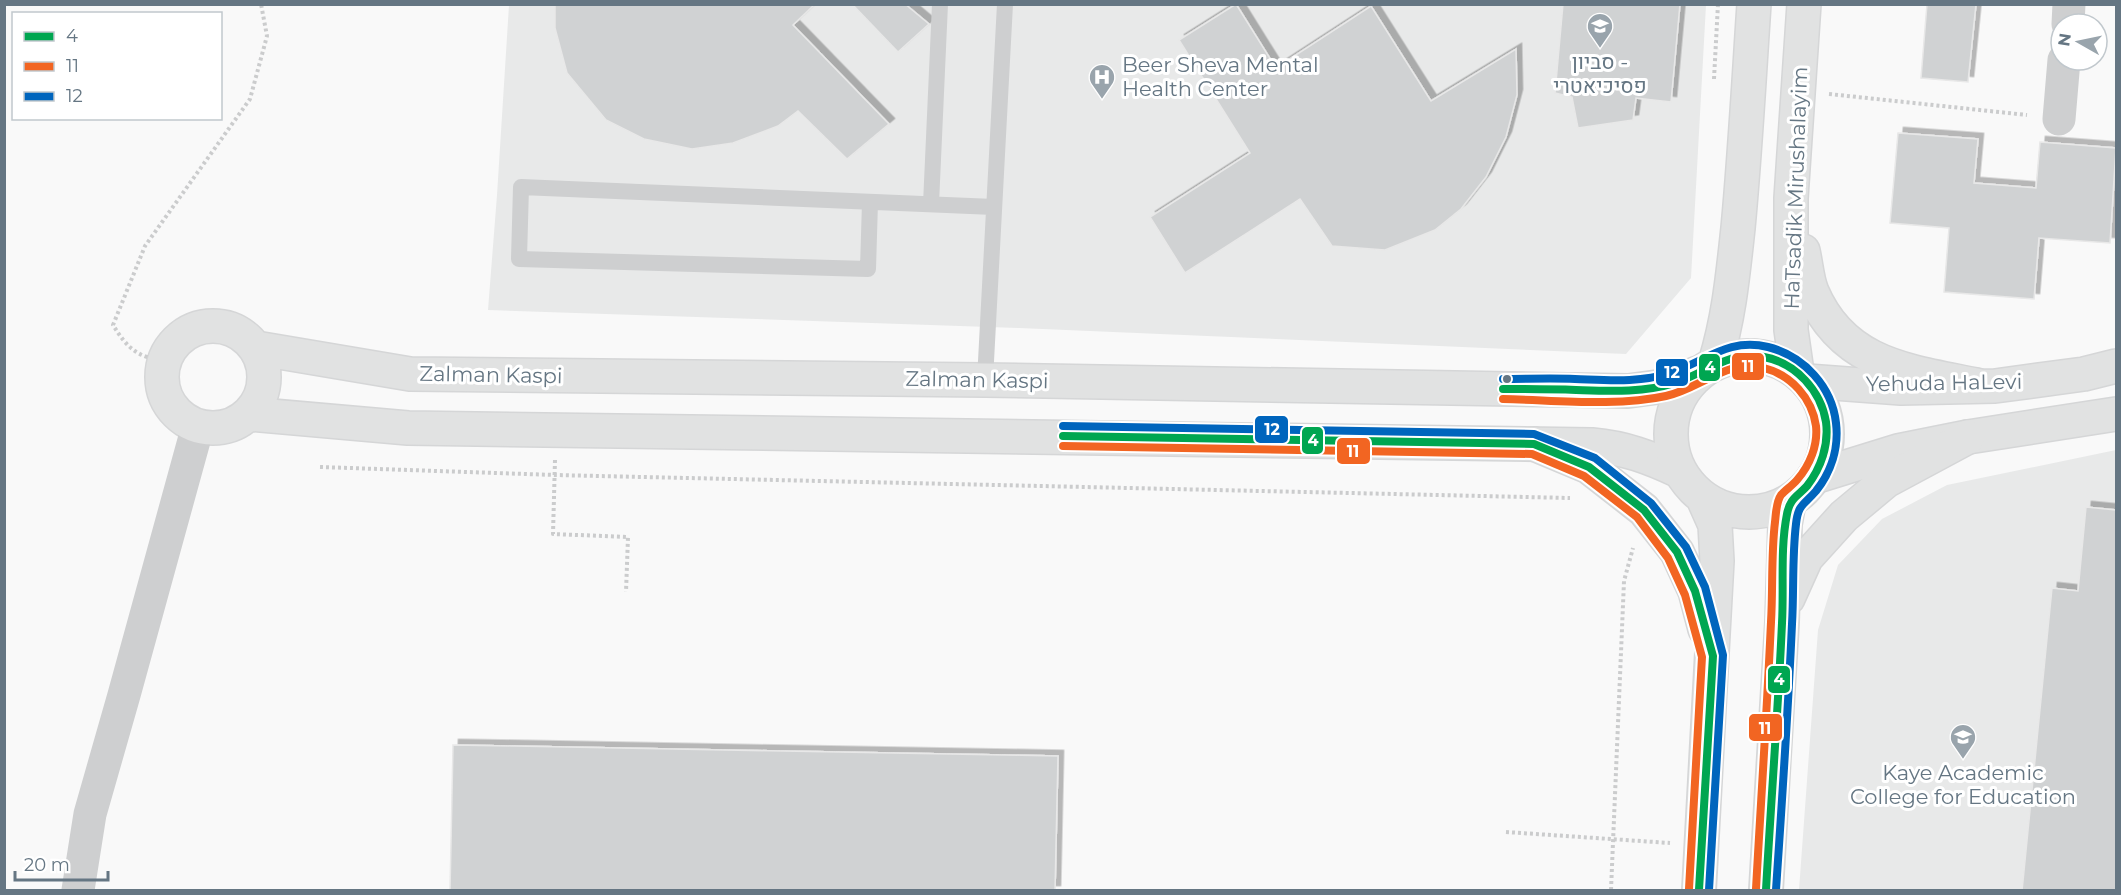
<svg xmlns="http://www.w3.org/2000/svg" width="2121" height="895" viewBox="0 0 2121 895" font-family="Montserrat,Heebo,sans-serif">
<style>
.built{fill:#e8e9e9}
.building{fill:#d0d2d3;stroke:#e8e8e8;stroke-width:1.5;filter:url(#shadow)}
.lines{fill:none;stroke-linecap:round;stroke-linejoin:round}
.secondary-casing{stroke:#d5d6d7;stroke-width:36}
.primary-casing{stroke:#d5d6d7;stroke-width:36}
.path{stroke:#cbcccd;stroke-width:4;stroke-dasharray:3 3;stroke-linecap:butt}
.lane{stroke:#cecfd0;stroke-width:16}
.street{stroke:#cecfd0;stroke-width:33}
.secondary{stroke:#e1e2e2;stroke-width:33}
.primary{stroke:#e1e2e2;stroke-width:33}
.bus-1-casing{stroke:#fff;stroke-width:12}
.bus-2-casing{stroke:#fff;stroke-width:12}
.bus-3-casing{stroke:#fff;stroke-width:12}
.bus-1{stroke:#00a651;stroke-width:8}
.bus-2{stroke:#f26522;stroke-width:8}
.bus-3{stroke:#0065bd;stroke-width:8}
.bus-dot{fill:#657683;stroke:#fff;stroke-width:2}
.labels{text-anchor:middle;stroke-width:6;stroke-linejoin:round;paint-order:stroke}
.poi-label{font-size:21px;fill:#657683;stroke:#fff}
.street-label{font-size:21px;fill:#657683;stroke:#fff}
.line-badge{stroke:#fff;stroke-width:2}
.badge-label{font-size:16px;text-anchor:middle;font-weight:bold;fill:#fff}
</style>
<defs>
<filter id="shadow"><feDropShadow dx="5.5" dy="-5.5" stdDeviation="0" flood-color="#0004"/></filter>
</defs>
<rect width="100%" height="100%" fill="#f9f9f9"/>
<path class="built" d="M509,5H1706L1691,278L1626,354L1019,328L488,310L497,195Z
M2116,450V890H1799L1818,630L1838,565L1882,519L1947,485Z"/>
<path class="building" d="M555,4H815L793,25L889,124L847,159L798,111L778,126L733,143L692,149L644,139L606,120L567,73L555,28Z
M852,4H905L929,24L898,52Z
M1236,4L1276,68L1371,6L1431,101L1516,49L1517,95L1506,137L1486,177L1461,209L1435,230L1385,250L1332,246L1300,199L1185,273L1150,217L1250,153L1179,40Z
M1563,4H1680L1671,102L1636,98L1633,120L1578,128L1572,97L1555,93Z
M1927,4H1976L1968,82L1921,78Z
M1898,133L1978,139L1974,183L2036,188L2040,142L2116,148L2110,243L2039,238L2034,299L1944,292L1949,228L1890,223Z
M2086,507L2116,510V891H2022L2052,588L2078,591Z
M453,745L1058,756L1055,891H450Z"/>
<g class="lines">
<g class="secondary-casing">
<path id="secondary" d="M162 377a51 51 0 1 1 102 0a51 51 0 1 1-102 0Z
M256,348L410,374L985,380L1628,391L1665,386L1698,373
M1807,381L1901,388L1995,386L2084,374L2116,366
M249,414L408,428L1592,445C1625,448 1649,457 1679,471
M1814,477L1898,451L1968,437L2116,414"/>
</g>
<g class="primary-casing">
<path id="primary" d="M1803,251C1806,264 1807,280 1812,292C1843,365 1908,371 1976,385
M1671 434a78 78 0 1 1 156 0a78 78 0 1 1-156 0Z
M1715,363C1729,318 1733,274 1738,228C1745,154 1749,79 1754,4
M1797,372L1791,330V198L1804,4
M1534,444L1589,467L1644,510L1677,552L1695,591L1705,629
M1788,598L1806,558L1844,516L1886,481L1968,437
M1699,890L1717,561L1715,525L1703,498
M1766,890L1782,622L1785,524L1789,502"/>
</g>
<path class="path" d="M1714,79L1718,4
M1829,94L2027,115
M165,361C137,357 128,349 113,325L145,246L250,99L267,36L261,4
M555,460L553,534L628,537L626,592
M320,467L555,475L1570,498
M1506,832L1670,843
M1611,890L1624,581L1633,548"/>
<path class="lane" d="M870,202L868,269L519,259L521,187L994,207
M931,204L940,4
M985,380L1005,4"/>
<path class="street" d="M2068,24L2069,4
M2059,119L2064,60
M78,890L90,814L124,695L198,426"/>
<use href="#secondary" class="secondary"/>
<use href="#primary" class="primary"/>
<g class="bus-1-casing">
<path id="bus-1" d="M1503,389C1527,389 1551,389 1576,390C1608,391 1643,393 1675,383C1706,373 1729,350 1764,357C1796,363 1821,391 1826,422C1829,445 1821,468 1807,486C1797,497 1790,498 1787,514C1780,549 1784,587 1782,623C1778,712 1771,801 1766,890
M1063,436L1534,444L1589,467L1644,510L1677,552L1695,591L1713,656L1699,890"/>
</g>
<g class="bus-2-casing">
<path id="bus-2" d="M1503,399C1555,400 1616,407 1666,396C1700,389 1728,358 1764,368C1791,375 1812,398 1816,426C1818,445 1810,465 1797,480C1792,486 1785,490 1781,495C1776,502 1776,514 1775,522C1771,555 1773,589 1771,622C1767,711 1761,800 1756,889
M1063,446L1532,454L1584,476L1637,517L1668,558L1685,595L1702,657L1689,889"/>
</g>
<g class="bus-3-casing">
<path id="bus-3" d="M1503,379C1527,379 1551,378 1575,379C1607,380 1640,383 1670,373C1705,362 1728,337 1768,347C1804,356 1832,387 1836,423C1839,448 1831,472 1816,491C1804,505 1798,504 1796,524C1792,557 1794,591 1792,624C1788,713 1782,802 1776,890
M1063,426L1534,434L1595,458L1651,503L1686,547L1705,587L1723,655L1709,890"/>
</g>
<use href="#bus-1" class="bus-1"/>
<use href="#bus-2" class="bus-2"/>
<use href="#bus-3" class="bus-3"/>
</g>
<defs>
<g id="school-pin" transform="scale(1.35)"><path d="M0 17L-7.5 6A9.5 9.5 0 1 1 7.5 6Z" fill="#99a4ac" stroke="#fff"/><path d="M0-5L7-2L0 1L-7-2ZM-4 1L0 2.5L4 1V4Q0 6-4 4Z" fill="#fff"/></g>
<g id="hospital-pin" transform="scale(1.35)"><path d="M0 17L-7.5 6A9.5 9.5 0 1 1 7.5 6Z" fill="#99a4ac" stroke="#fff"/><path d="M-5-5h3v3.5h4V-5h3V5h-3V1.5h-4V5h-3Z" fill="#fff"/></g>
<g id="university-pin" transform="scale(1.35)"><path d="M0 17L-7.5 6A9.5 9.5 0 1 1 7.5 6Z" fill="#99a4ac" stroke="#fff"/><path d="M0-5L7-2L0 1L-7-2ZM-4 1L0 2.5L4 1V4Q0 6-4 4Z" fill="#fff"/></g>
</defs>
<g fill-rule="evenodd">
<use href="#school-pin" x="1600" y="26"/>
<use href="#hospital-pin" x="1102" y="77"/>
<use href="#university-pin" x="1963" y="737"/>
</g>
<circle class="bus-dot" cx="1507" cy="379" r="5"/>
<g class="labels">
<g class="poi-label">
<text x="1600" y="69">סביון -<tspan x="1600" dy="24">פסיכיאטרי</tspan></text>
<text x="1122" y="72" text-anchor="start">Beer Sheva Mental<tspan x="1122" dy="24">Health Center</tspan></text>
<text x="1963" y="780">Kaye Academic<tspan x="1963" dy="24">College for Education</tspan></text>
</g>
<g class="street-label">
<text transform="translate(1796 188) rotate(-88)" y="7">HaTsadik Mirushalayim</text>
<text transform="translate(491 375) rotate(1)" y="7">Zalman Kaspi</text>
<text transform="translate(977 380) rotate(1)" y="7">Zalman Kaspi</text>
<text transform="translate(1944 383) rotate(-1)" y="7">Yehuda HaLevi</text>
</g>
</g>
<g class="line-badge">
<rect x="1731" y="352" width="34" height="29" rx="6" fill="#f26522"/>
<rect x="1698" y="353" width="23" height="29" rx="6" fill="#00a651"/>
<rect x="1655" y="358" width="34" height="29" rx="6" fill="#0065bd"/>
<rect x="1254" y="415" width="35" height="29" rx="6" fill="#0065bd"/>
<rect x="1301" y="426" width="23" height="29" rx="6" fill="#00a651"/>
<rect x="1336" y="437" width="35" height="28" rx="6" fill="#f26522"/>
<rect x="1767" y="665" width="24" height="29" rx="6" fill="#00a651"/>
<rect x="1748" y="713" width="35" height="29" rx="6" fill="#f26522"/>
</g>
<g class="badge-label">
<text x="1748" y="372">11</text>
<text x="1710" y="373">4</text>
<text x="1672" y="378">12</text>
<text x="1272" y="435">12</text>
<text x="1313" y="446">4</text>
<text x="1353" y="457">11</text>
<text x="1779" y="685">4</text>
<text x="1765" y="734">11</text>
</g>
<rect width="2121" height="895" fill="none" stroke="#657683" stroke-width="12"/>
<rect x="12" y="12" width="210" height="108" fill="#ffffff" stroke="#c1c8cd" stroke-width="1.5"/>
<rect x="24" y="32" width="30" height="9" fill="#00a651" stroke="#c1c8cd" stroke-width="1.5"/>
<text x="66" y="42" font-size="18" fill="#657683">4</text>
<rect x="24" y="62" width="30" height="9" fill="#f26522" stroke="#c1c8cd" stroke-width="1.5"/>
<text x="66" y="72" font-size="18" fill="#657683">11</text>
<rect x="24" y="92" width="30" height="9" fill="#0065bd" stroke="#c1c8cd" stroke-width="1.5"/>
<text x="66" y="102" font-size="18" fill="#657683">12</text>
<g transform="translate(2079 42) rotate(279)"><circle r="28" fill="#ffffff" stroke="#c1c8cd" stroke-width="1.5"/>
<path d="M0-4.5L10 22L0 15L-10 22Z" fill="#99a4ac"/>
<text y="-9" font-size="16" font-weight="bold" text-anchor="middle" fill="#657683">N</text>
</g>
<path d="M15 871v9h93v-9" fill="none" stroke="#657683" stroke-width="3"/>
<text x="24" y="871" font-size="18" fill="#657683" stroke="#ffffff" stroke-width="4.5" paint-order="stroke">20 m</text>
</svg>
